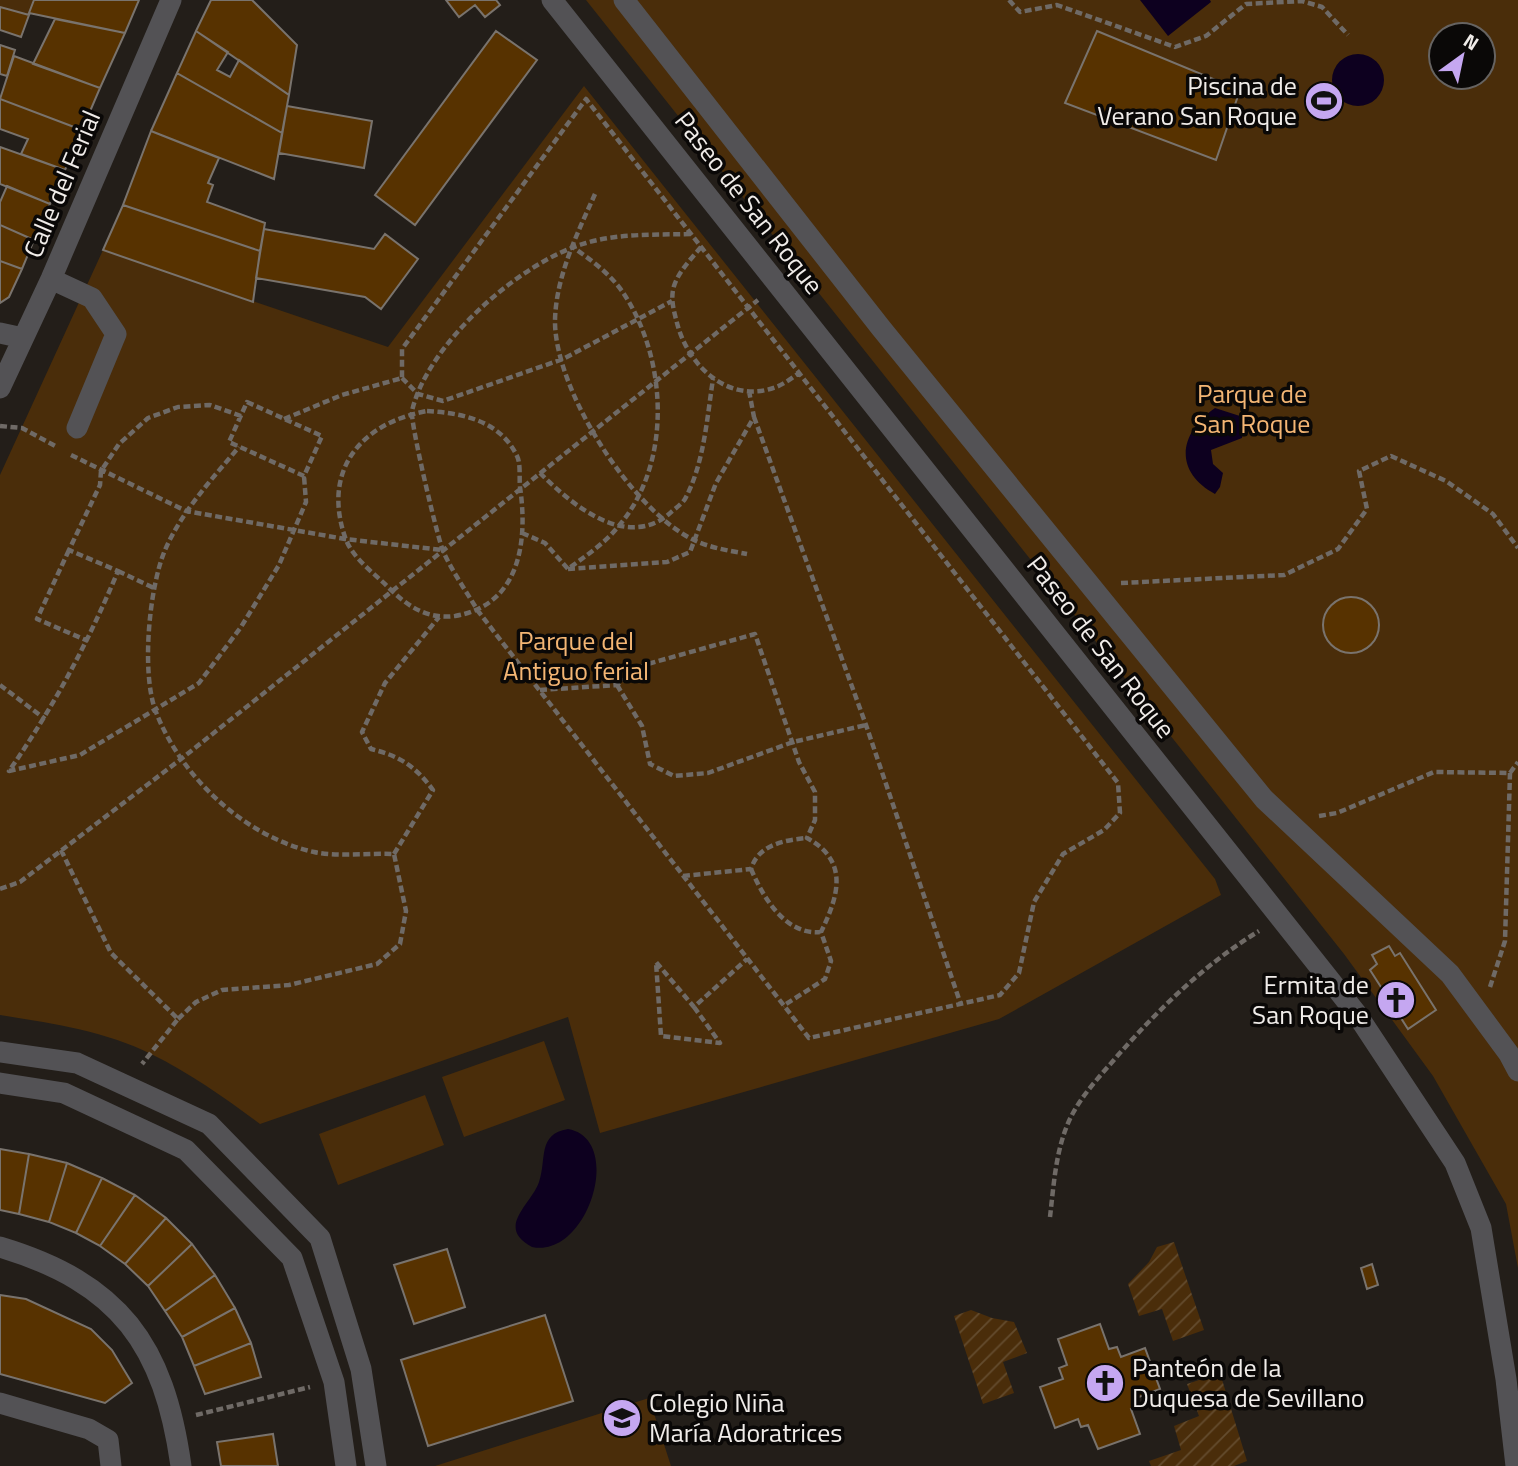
<svg xmlns="http://www.w3.org/2000/svg" width="1518" height="1466" viewBox="0 0 1518 1466" font-family="'Titillium Web',sans-serif">
<style>
.green{fill:#4a2d0a;fill-rule:evenodd}
.garden{fill:url(#garden-furrows)}
.water{fill:#0d001f}
.building{fill:#573200;stroke:#79736d;stroke-width:2}
.lines{fill:none;stroke-linecap:round;stroke-linejoin:round}
.path{stroke:#6f6a66;stroke-width:4.5;stroke-dasharray:7 3.5;stroke-linecap:butt}
.minor{stroke:#535255;stroke-width:21}
.labels{text-anchor:middle;stroke-width:7;stroke-linejoin:round;paint-order:stroke}
.poi-label{font-size:26px;fill:#f0ece9;stroke:#0a0807;text-anchor:end}
.street-label{font-size:26px;fill:#f0ece9;stroke:#0a0807}
.park-label{font-size:26px;fill:#f4b674;stroke:#0a0807}
</style>
<defs>
<pattern id="garden-furrows" width="10" height="10" patternUnits="userSpaceOnUse" patternTransform="scale(1.75)"><rect width="10" height="10" fill="#4a2d0a"/><path d="M-1 1l2-2M0 10L10 0M9 11l2-2" fill="none" stroke="#644c2e"/></pattern>
</defs>
<rect width="100%" height="100%" fill="#231e19"/>
<path class="green" d="M0,0H34L29,15L0,7Z
M586,0H1518V1268L1506,1204L1433,1076L1344,954ZM1441,35H1483V77H1441Z
M584,86L1215,879L1221,895L999,1019L600,1133L568,1017L260,1124C225,1098 190,1073 151,1054C105,1031 50,1023 0,1015V475L103,250L388,347Z
M544,1041L565,1100L464,1137L442,1077Z
M425,1095L444,1145L338,1185L319,1134Z
M649,1398L671,1466H435Z"/>
<path class="garden" d="M1174,1242L1204,1330L1173,1341L1162,1309L1139,1316L1128,1284L1149,1262L1157,1247Z
M971,1310L992,1318L1014,1322L1027,1353L1003,1362L1014,1393L983,1404L954,1316Z
M1220,1373L1247,1461L1234,1466H1151L1149,1461L1181,1450L1174,1426L1199,1416L1187,1384Z"/>
<path class="water" d="M1140,0H1210L1211,2L1168,36Z
M1332 80a26 26 0 1 1 52 0a26 26 0 1 1-52 0Z
M1215,408L1243,417L1242,438L1211,450L1213,464L1223,473L1220,487L1215,494C1173,471 1179,433 1215,408Z
M568,1129C625,1139 588,1259 532,1247C495,1227 531,1205 539,1182C547,1159 537,1134 568,1129Z"/>
<path class="building" d="M34,0H139L125,33L29,13Z
M211,0H252L297,45L289,95L196,31Z
M446,0H496L500,5L485,17L475,5L459,17Z
M0,7L29,15L21,37L0,30Z
M55,19L125,33L100,88L33,64Z
M196,31L228,52L217,70L230,77L239,60L289,95L282,133L177,73Z
M496,31L537,60L415,225L375,195Z
M1097,31L1240,90L1216,160L1065,103Z
M0,45L15,50L7,76L0,74Z
M14,56L100,88L82,130L0,99Z
M177,73L282,133L274,179L151,131Z
M0,99L82,130L65,170L21,154L28,139L0,129Z
M287,106L372,121L364,168L279,153Z
M151,131L219,158L208,183L213,185L207,202L265,223L260,251L123,205Z
M0,147L65,170L50,204L0,184Z
M7,186L50,204L34,240L0,225V202Z
M123,205L260,251L253,302L103,250Z
M0,225L34,240L22,269L0,261Z
M264,229L374,249L385,234L418,259L381,309L365,297L256,278Z
M0,261L22,269L9,297L0,303Z
M1323 625a28 28 0 1 1 56 0a28 28 0 1 1-56 0Z
M1389,946L1395,956L1400,953L1436,1010L1408,1029L1370,970L1377,964L1372,955Z
M0,1149L29,1154L19,1214L0,1210Z
M29,1154L67,1163L49,1222L19,1214Z
M67,1163L102,1178L76,1233L49,1222Z
M102,1178L135,1195L100,1246L76,1233Z
M135,1195L166,1218L125,1264L100,1246Z
M166,1218L192,1244L148,1286L125,1264Z
M192,1244L215,1275L165,1311L148,1286Z
M447,1249L465,1307L414,1324L394,1265Z
M1372,1264L1378,1285L1367,1289L1361,1268Z
M215,1275L235,1308L182,1337L165,1311Z
M0,1295L26,1299L91,1329L112,1350L132,1383L105,1403L0,1374Z
M235,1308L251,1343L194,1366L182,1337Z
M545,1315L573,1401L428,1446L401,1360Z
M1100,1324L1109,1349L1117,1347L1121,1357L1145,1348L1160,1389L1136,1398L1139,1406L1131,1409L1140,1434L1098,1449L1088,1425L1081,1427L1078,1419L1055,1428L1040,1387L1063,1379L1059,1368L1067,1365L1058,1339Z
M251,1343L261,1377L205,1394L194,1366Z
M273,1434L278,1466H221L217,1442Z"/>
<g class="lines">
<path class="path" d="M1009,0L1020,12L1057,5L1175,47L1206,36L1246,4L1302,1L1322,7L1348,35
M595,194C578,232 556,276 555,320C554,389 632,512 696,541C711,548 731,551 747,554
M701,247C691,259 679,271 674,286C670,299 674,311 677,323C688,366 729,405 776,387C784,384 792,378 799,373
M402,378L418,394L443,401L563,359L672,301
M247,402L322,436L304,476L229,442Z
M427,411C461,413 500,420 517,456C521,464 519,478 520,487C528,542 520,605 455,616C425,620 405,604 386,585C371,571 351,556 345,537C322,470 361,423 427,411Z
M241,416L210,405L178,407L148,418L119,444L101,471L100,485L69,550L118,571C88,643 53,708 9,771L80,755L199,683L241,627L279,565L306,502L304,476
M754,417L866,725L960,1002
M284,419L342,395L402,378V349L586,99L1118,783L1120,813L1104,830L1063,854L1034,902L1019,973L1000,995L809,1038L478,611C466,591 452,571 443,551C437,536 410,422 412,411C427,344 521,261 586,243C620,233 656,235 692,234
M0,426L22,428L57,447
M71,455L186,511L345,539L442,550
M540,473C572,505 626,550 669,514C674,509 681,505 685,499C704,464 707,418 713,379
M522,533L545,543L568,569C584,557 604,544 617,528C673,465 668,358 622,291C609,273 591,260 574,248
M69,550L37,619L88,641
M568,569L667,562L690,552L716,483L754,417L749,391
M118,571L154,588
M1121,583L1284,575L1338,549L1367,509L1359,471L1391,456L1446,481L1493,514L1518,548
M0,685L45,719
M617,685L642,726L650,764L674,776L708,773L793,742L866,725
M540,690L617,685L644,665L755,634L799,762L815,792V820L807,838C849,861 839,895 821,932L831,961L825,979L783,1006
M1319,816L1337,813L1434,772L1510,773L1518,762
M61,850L111,953L178,1019L142,1064
M394,854L433,790C415,766 400,756 371,749L362,732L385,683L439,617
M751,869C763,897 785,935 820,932
M683,876L751,869C758,845 784,840 807,838
M0,889L20,882L181,759L758,300
M1490,987L1505,941L1510,773
M694,1007L720,1043L661,1036L656,962L694,1007L747,959
M178,1019L196,1002L222,990L289,985L377,964L400,944L406,911L394,854C368,853 338,857 314,852C245,837 181,777 156,712C141,674 149,588 165,550C182,511 212,479 239,447
M1050,1217C1054,1183 1056,1144 1073,1113C1085,1091 1103,1073 1119,1054C1161,1007 1205,964 1259,931
M196,1415L310,1387"/>
<path class="minor" d="M552,0L1356,1013L1455,1163L1481,1228L1506,1379L1516,1466
M624,0L881,328L1264,799L1450,974L1509,1054L1518,1071
M51,279L92,298L116,334L77,428
M0,333L23,338
M0,388L51,279L171,0
M0,1052L77,1063L209,1124L320,1238L361,1369L376,1466
M0,1083L64,1093L186,1150L292,1258L334,1382L346,1466
M0,1247C120,1283 164,1345 181,1466
M0,1403L89,1429L108,1440L111,1466"/>
</g>
<defs>
<g id="stadium-disc" transform="scale(2.0125)"><circle r="9.5" fill="#c5a7f1" stroke="#0a0807"/><path d="M0-5a6.5 5 0 1 0 0 10a6.5 5 0 1 0 0-10ZM-3.5-1.8h7v3.6h-7Z" fill="#111"/></g>
<g id="church-disc" transform="scale(2.0125)"><circle r="9.5" fill="#c5a7f1" stroke="#0a0807"/><path d="M-1.2-6h2.4v3.5h3.3v2.4h-3.3V6h-2.4V-.1h-3.3v-2.4h3.3Z" fill="#111"/></g>
<g id="school-disc" transform="scale(2.0125)"><circle r="9.5" fill="#c5a7f1" stroke="#0a0807"/><path d="M0-5L7-2L0 1L-7-2ZM-4 1L0 2.5L4 1V4Q0 6-4 4Z" fill="#111"/></g>
</defs>
<g fill-rule="evenodd">
<use href="#stadium-disc" x="1324" y="101"/>
<use href="#church-disc" x="1396" y="1000"/>
<use href="#church-disc" x="1105" y="1383"/>
<use href="#school-disc" x="622" y="1418"/>
</g>
<g class="labels">
<g class="poi-label">
<text x="1297" y="95">Piscina de<tspan x="1297" dy="30">Verano San Roque</tspan></text>
<text x="1369" y="994">Ermita de<tspan x="1369" dy="30">San Roque</tspan></text>
<text x="1132" y="1377" text-anchor="start">Panteón de la<tspan x="1132" dy="30">Duquesa de Sevillano</tspan></text>
<text x="649" y="1412" text-anchor="start">Colegio Niña<tspan x="649" dy="30">María Adoratrices</tspan></text>
</g>
<g class="street-label">
<text transform="translate(62 184) rotate(-67)" y="9">Calle del Ferial</text>
<text transform="translate(749 203) rotate(52)" y="9">Paseo de San Roque</text>
<text transform="translate(1101 647) rotate(52)" y="9">Paseo de San Roque</text>
</g>
<g class="park-label">
<text x="1252" y="403">Parque de<tspan x="1252" dy="30">San Roque</tspan></text>
<text x="576" y="650">Parque del<tspan x="576" dy="30">Antiguo ferial</tspan></text>
</g>
</g>
<g transform="translate(1462 56) rotate(33)"><circle r="33" fill="#0a0807" stroke="#666361" stroke-width="2"/>
<path d="M0-5L12 26L0 18L-12 26Z" fill="#c5a7f1"/>
<text y="-10" font-size="19" font-weight="bold" text-anchor="middle" fill="#f0ece9">N</text>
</g>
</svg>
